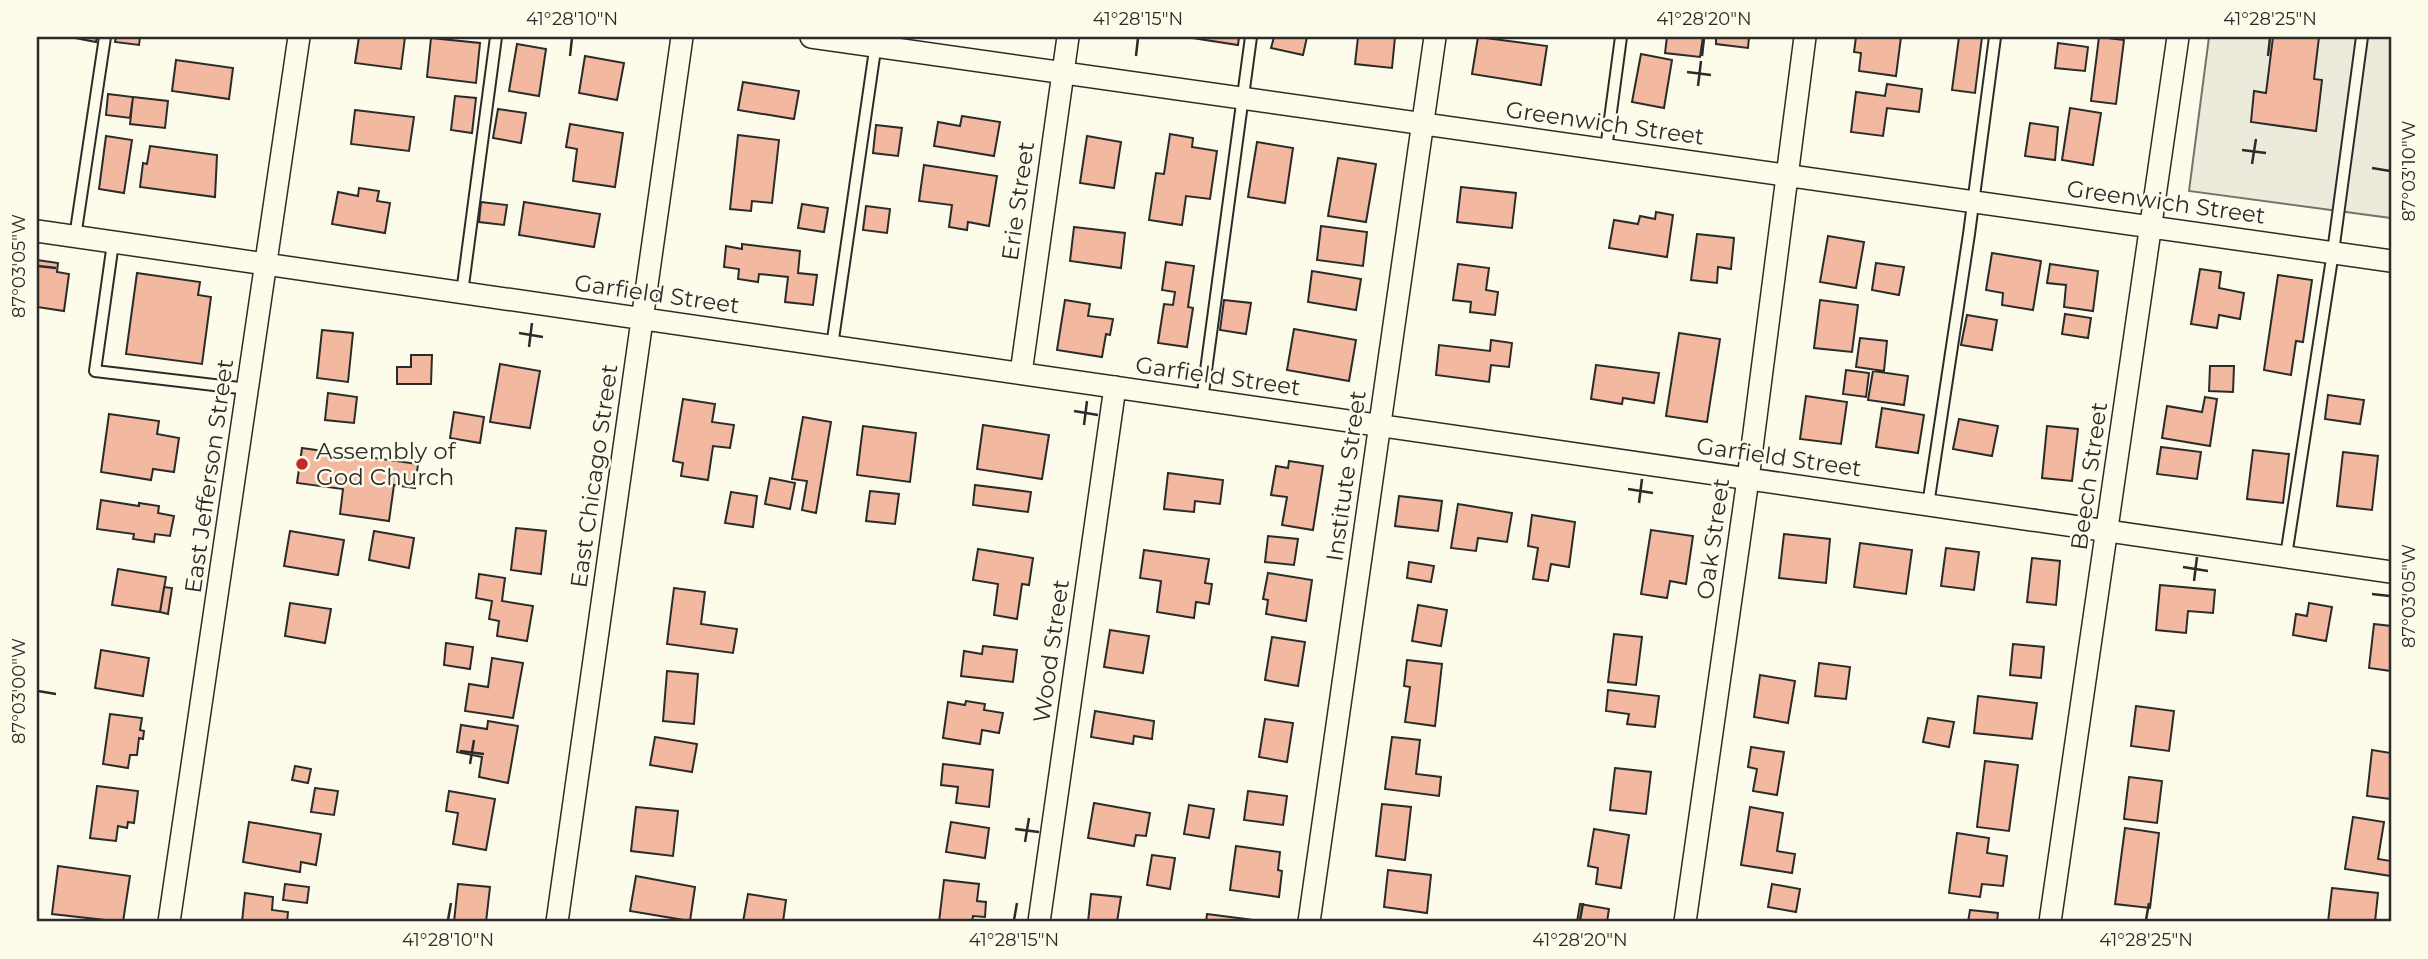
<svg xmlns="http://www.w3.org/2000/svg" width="2428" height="959" viewBox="0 0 2428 959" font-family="Montserrat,sans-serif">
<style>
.green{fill:#ecebdb;stroke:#74746e;stroke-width:2}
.building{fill:#f2b8a0;stroke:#2b2b2b;stroke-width:2}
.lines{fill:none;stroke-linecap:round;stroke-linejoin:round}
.service-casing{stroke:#2b2b2b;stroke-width:14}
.minor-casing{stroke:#2b2b2b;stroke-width:24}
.service{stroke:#fdfbea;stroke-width:10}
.minor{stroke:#fdfbea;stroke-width:21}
.ticks{fill:none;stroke:#2b2b2b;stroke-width:2.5}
.poi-dot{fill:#c62828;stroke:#fdfbea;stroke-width:2.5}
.labels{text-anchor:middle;stroke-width:5;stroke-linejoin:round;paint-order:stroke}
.street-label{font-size:23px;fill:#2b2b2b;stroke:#fdfbea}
.poi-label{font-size:23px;fill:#2b2b2b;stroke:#fdfbea;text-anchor:start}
.neatline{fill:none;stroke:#2b2b2b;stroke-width:2.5}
.ticks-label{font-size:18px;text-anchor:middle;fill:#2b2b2b}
</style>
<rect width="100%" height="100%" fill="#fdfbea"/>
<path class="green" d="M2209,37H2391V218L2189,191Z"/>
<path class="building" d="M70,37H97L96,42Z
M116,37H140L139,45L115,42Z
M359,37H405L401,69L355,63Z
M1186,37H1239L1238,45Z
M1274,37H1307L1303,55L1271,48Z
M1358,37H1395L1392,68L1355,64Z
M1478,37L1547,46L1541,85L1472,74Z
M1667,37H1703L1700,57L1665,53Z
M1716,37H1749L1748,48L1716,44Z
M1856,37H1901L1896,76L1859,71L1861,53L1854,52Z
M1959,37H1982L1975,93L1952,90Z
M2099,37L2124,40L2116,104L2091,101Z
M2273,37H2319L2314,79L2322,80L2316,131L2251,122L2254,91L2266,93Z
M431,38L480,43L476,83L427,77Z
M2058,43L2088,47L2085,71L2055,68Z
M517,44L546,49L539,96L509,91Z
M1641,54L1672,60L1664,108L1632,102Z
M585,56L624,63L617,100L579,93Z
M176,60L233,68L229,99L172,91Z
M743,82L799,91L794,119L738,110Z
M1887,84L1922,89L1919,112L1887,108L1883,136L1851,132L1856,92L1885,96Z
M108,94L133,97L130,118L106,115Z
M455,96L476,98L472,133L451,130Z
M133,97L168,101L165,128L130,124Z
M2070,108L2101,113L2093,165L2062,160Z
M498,109L526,113L521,143L493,138Z
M355,110L414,117L409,151L351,144Z
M962,116L1000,122L994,156L934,146L938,122L960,126Z
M2030,123L2058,127L2055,160L2025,156Z
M570,124L623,133L615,187L573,181L577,149L566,147Z
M876,125L902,128L898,156L873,153Z
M1170,134L1193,138L1192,147L1217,151L1210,199L1186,196L1182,225L1149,220L1156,173L1164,174Z
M738,135L779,140L772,203L752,201L751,211L730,209Z
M106,136L132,140L124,193L99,189Z
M1087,136L1121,142L1114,188L1080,183Z
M1257,142L1293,148L1285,203L1248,197Z
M150,146L217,155L215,197L140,187L143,163L147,164Z
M1338,158L1376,164L1366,222L1328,216Z
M924,165L997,176L989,226L968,222L967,230L949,227L952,205L919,201Z
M1461,187L1516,193L1512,228L1457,222Z
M359,188L379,191L377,201L390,203L385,233L332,224L338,192L358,196Z
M481,202L507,205L504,225L479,222Z
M524,202L600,214L594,247L519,235Z
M802,204L828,208L824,232L798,228Z
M866,206L890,209L887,233L863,230Z
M1656,212L1673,215L1667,257L1609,248L1614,220L1638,224L1640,216L1655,219Z
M1321,226L1367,232L1363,266L1317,260Z
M1074,227L1125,233L1121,268L1070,261Z
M1697,234L1734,238L1731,269L1718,267L1717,283L1691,280Z
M1828,236L1864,242L1856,288L1820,282Z
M742,244L800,251L798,273L817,275L813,305L785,302L788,277L759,274L758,282L738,279L739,269L724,267L726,246L742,249Z
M1992,253L2041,261L2033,310L2002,305L2003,293L1986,290Z
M37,260L58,263L57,272L69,274L64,311L37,307Z
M1166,262L1194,266L1188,307L1193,308L1187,347L1158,343L1164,304L1173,305L1175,292L1162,290Z
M1876,263L1904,267L1899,295L1872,290Z
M1458,264L1489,268L1486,290L1498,292L1495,315L1470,312L1471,302L1453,300Z
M2050,264L2098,271L2093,311L2064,307L2066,285L2047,283Z
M2200,269L2221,272L2219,288L2244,293L2240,319L2219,315L2217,328L2191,324Z
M1312,271L1361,279L1356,310L1308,302Z
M137,273L200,282L198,295L211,297L202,364L126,354Z
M2278,275L2312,280L2303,342L2296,341L2291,375L2264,370Z
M1065,300L1090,304L1088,316L1113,319L1110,335L1106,334L1102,357L1057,350Z
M1224,300L1251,303L1246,334L1220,330Z
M1820,300L1858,305L1852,352L1814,348Z
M2065,314L2091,318L2088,338L2062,334Z
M1967,315L1997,320L1992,350L1961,345Z
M1294,329L1356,340L1349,381L1287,370Z
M322,330L353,333L348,382L317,378Z
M1679,333L1720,339L1707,422L1666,416Z
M1860,338L1887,341L1884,371L1856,367Z
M1491,340L1512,343L1509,367L1491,365L1489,382L1436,375L1439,345L1490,351Z
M411,355H432L431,384H397V367H411Z
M500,364L540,371L530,428L490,422Z
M1596,365L1659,373L1654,403L1623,398L1622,404L1591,399Z
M2210,366H2234L2233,392L2209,391Z
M1846,370L1869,373L1866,397L1843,394Z
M1873,371L1908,376L1904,405L1868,400Z
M328,393L357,397L354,423L325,420Z
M2328,395L2364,400L2360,424L2325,419Z
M1806,396L1847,402L1841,444L1800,439Z
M2205,397L2217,399L2210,446L2162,438L2167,406L2202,412Z
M683,399L715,404L712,422L734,425L730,448L713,446L708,480L681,476L683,463L673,461Z
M1882,408L1924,415L1918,453L1876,447Z
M454,412L484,417L480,443L450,438Z
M109,414L159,421L157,434L179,438L174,472L153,469L151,480L101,472Z
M803,417L831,422L816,513L802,510L807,481L792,479Z
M1959,419L1998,426L1992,456L1953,449Z
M983,425L1049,435L1042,479L977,469Z
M863,426L916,433L910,482L857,475Z
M2047,426L2078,429L2072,481L2042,478Z
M2161,447L2201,452L2197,479L2157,474Z
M302,448L418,464L415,488L394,485L389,521L340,514L343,489L297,483Z
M2253,450L2289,454L2283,503L2247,499Z
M2343,452L2378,456L2372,510L2337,506Z
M1289,461L1323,466L1313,530L1282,525L1287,497L1271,495L1276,466L1288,468Z
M1168,473L1223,480L1220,504L1195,501L1194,512L1164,509Z
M770,478L795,483L790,509L765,504Z
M975,485L1031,492L1028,512L973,505Z
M870,491L899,494L895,524L866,521Z
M731,492L757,496L753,527L725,523Z
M1399,496L1442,501L1438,531L1395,526Z
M101,500L139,506V503L159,506L158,513L174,516L170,536L155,534L154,542L133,539L134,534L97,529Z
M1458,504L1512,513L1507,542L1478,538L1476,551L1451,548Z
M1532,515L1575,522L1569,567L1551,564L1548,581L1533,579L1538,548L1528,546Z
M516,528L546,531L541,574L511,570Z
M1651,530L1693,536L1686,584L1670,581L1667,598L1641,594Z
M290,531L344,540L338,575L284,566Z
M374,531L414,538L409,568L369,560Z
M1784,534L1830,539L1826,583L1779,578Z
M1268,536L1298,539L1294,565L1265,562Z
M1860,543L1912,550L1906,594L1854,587Z
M1946,548L1979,552L1974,590L1941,586Z
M978,549L1033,558L1029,585L1022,584L1017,619L994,615L998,584L973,580Z
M1144,550L1209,559L1205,583L1212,584L1209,604L1196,602L1194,618L1157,612L1161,581L1140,578Z
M2032,558L2060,561L2056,605L2027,602Z
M1409,562L1434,566L1431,582L1407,578Z
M118,569L166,577L160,612L112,605Z
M1268,573L1312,580L1306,621L1266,614L1268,600L1263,599Z
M479,574L505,578L502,601L533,606L527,641L497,636L499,621L489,619L492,601L476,598Z
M2160,585L2215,590L2213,613L2188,611L2186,633L2156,630Z
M164,587L172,588L168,614L160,612Z
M674,588L705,592L701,624L737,629L733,653L667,644Z
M290,603L331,609L325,643L285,636Z
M2309,603L2332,607L2326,641L2293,635L2296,614L2307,616Z
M1418,605L1447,610L1441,646L1412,641Z
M2374,624L2391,626V671L2369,668Z
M1110,630L1149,636L1143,673L1104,667Z
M1614,634L1642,637L1636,685L1608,682Z
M1272,637L1305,642L1298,686L1265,680Z
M446,643L473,647L470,669L444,665Z
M2013,644L2044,647L2041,678L2010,675Z
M983,646L1017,650L1013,682L961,676L964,651L982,654Z
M101,650L149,658L143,696L95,688Z
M492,658L523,663L513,718L465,711L469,684L488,687Z
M1407,660L1442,664L1435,726L1405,722L1410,687L1404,686Z
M1819,663L1850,667L1846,699L1815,696Z
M667,671L698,674L694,724L663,721Z
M1760,675L1795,681L1788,723L1754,717Z
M1608,690L1659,696L1655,727L1627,724L1629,714L1606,711Z
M1978,696L2037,703L2032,739L1974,733Z
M966,701L985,704L984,710L1003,713L999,733L982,730L980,744L943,738L948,702L965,705Z
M2136,706L2174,711L2169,751L2131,746Z
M1095,711L1154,721L1152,739L1134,736L1133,744L1091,737Z
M110,714L142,718L140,730L144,731L143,739L139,738L137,755H130L128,768L103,764Z
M1928,718L1954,722L1949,747L1923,742Z
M1265,719L1293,723L1287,762L1259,757Z
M488,721L518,726L508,783L479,777L482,757L457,752L461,725L487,729Z
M655,737L697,744L692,772L650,765Z
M1392,737L1420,740L1416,774L1441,777L1439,796L1385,789Z
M1751,747L1784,752L1777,795L1753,791L1757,769L1748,767Z
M2372,750L2391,753V799L2367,796Z
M1985,761L2018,765L2009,831L1977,827Z
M943,764L993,770L989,807L956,803L958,787L941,785Z
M295,766L311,769L308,783L292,780Z
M1615,768L1651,772L1646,814L1610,810Z
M2129,777L2162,781L2157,823L2124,819Z
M97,786L138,791L134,823L128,822L127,828L118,826L116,841L90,838Z
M315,788L338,791L334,815L311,812Z
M449,791L495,799L486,850L453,844L458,813L446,811Z
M1248,791L1287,796L1283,825L1244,820Z
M1094,803L1150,813L1146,836L1136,835L1134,846L1088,838Z
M1382,804L1411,807L1405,860L1376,856Z
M1189,805L1214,809L1209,838L1184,834Z
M636,807L678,811L673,856L631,851Z
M1750,807L1783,813L1777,851L1795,854L1792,873L1741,865Z
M2353,817L2384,822L2378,859L2391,861V876L2345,869Z
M249,822L321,834L316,865L301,862L300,872L243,862Z
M951,822L989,828L985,858L946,852Z
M2125,828L2159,833L2150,908L2115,904Z
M1594,829L1629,835L1621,888L1596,884L1598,868L1588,866Z
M1957,833L1989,838L1987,853L2007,856L2003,886L1982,884L1980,897L1949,893Z
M1236,846L1280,852L1278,870L1282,871L1279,897L1230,890Z
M1152,855L1175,858L1170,889L1147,885Z
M58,866L130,876L123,922L52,914Z
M1388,870L1431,875L1427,913L1384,907Z
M636,876L695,887L690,921L630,911Z
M944,880L979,884L977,901L986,902L985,917L973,916L972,922H939Z
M285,884L309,887L307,903L283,900Z
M458,884L490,887L486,922H454Z
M1772,884L1800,889L1796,912L1768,907Z
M2332,888L2378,893L2375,922H2328Z
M245,893L273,897L272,910L288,912L287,922H242Z
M748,894L786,900L783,922H743Z
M1091,894L1121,897L1117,922H1088Z
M1580,904L1609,909L1607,922H1577Z
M1970,910L1998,913L1997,922H1968Z
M1207,914L1269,922H1206Z"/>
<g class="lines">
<g class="service-casing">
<path id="service" d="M1606,149L1621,37
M75,237L105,37
M113,243L95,371L248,389
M462,293L496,37
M832,346L876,43
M1202,400L1251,37
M1928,505L1969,234L1995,37
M2286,556L2333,252L2362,37"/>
</g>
<g class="minor-casing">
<path id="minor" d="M811,37L2391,261
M37,231L2391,572
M1021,373L1068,37
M169,922L299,37
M557,922L682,37
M1039,922L1115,387
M1309,922L1435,37
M1685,922L1748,479L1805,37
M2050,922L2178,37"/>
</g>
<use href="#service" class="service"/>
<use href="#minor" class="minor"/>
</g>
<path class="ticks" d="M570,56L572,38M1136,56L1138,38M1702,56L1704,38M2268,56L2270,38M1687,72L1711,75M1698,86L1701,61M2242,150L2266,153M2252,164L2256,139M2372,168L2390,171M38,266L56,268M519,333L543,337M529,347L532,323M1074,411L1098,415M1084,425L1087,401M1628,489L1653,493M1639,503L1642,479M2183,567L2208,571M2194,581L2197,557M2372,594L2390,596M38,691L56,694M460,751L484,754M470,764L474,740M1015,829L1039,832M1025,842L1029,818M448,920L451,903M1014,920L1017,903M1580,920L1583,903M2146,920L2149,903"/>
<circle class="poi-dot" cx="302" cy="464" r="7"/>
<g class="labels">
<g class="street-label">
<text transform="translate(1605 123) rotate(8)" y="8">Greenwich Street</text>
<text transform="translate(1018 201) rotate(-82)" y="8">Erie Street</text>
<text transform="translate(2166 202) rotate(8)" y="8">Greenwich Street</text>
<text transform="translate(657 294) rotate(8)" y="8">Garfield Street</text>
<text transform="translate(1218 376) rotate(8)" y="8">Garfield Street</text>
<text transform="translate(1779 457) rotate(8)" y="8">Garfield Street</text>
<text transform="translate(209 476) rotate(-82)" y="8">East Jefferson Street</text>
<text transform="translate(594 476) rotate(-82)" y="8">East Chicago Street</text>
<text transform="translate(1346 476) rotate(-82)" y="8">Institute Street</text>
<text transform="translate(2089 476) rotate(-82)" y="8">Beech Street</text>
<text transform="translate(1713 539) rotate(-82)" y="8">Oak Street</text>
<text transform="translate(1051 651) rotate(-82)" y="8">Wood Street</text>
</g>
<g class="poi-label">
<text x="316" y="459">Assembly of<tspan x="316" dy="26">God Church</tspan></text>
</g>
</g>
<rect width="2428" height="959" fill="none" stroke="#fdfbea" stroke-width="77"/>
<rect x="38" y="38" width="2352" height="882" class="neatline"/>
<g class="ticks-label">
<text x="572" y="25">41°28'10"N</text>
<text x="1138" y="25">41°28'15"N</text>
<text x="1704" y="25">41°28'20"N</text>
<text x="2270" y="25">41°28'25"N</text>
<text transform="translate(2409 171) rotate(-90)" y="6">87°03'10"W</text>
<text transform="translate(19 266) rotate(-90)" y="6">87°03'05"W</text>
<text transform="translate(2409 596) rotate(-90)" y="6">87°03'05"W</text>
<text transform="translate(19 691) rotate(-90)" y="6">87°03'00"W</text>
<text x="448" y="946">41°28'10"N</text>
<text x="1014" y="946">41°28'15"N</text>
<text x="1580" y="946">41°28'20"N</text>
<text x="2146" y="946">41°28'25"N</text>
</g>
</svg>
